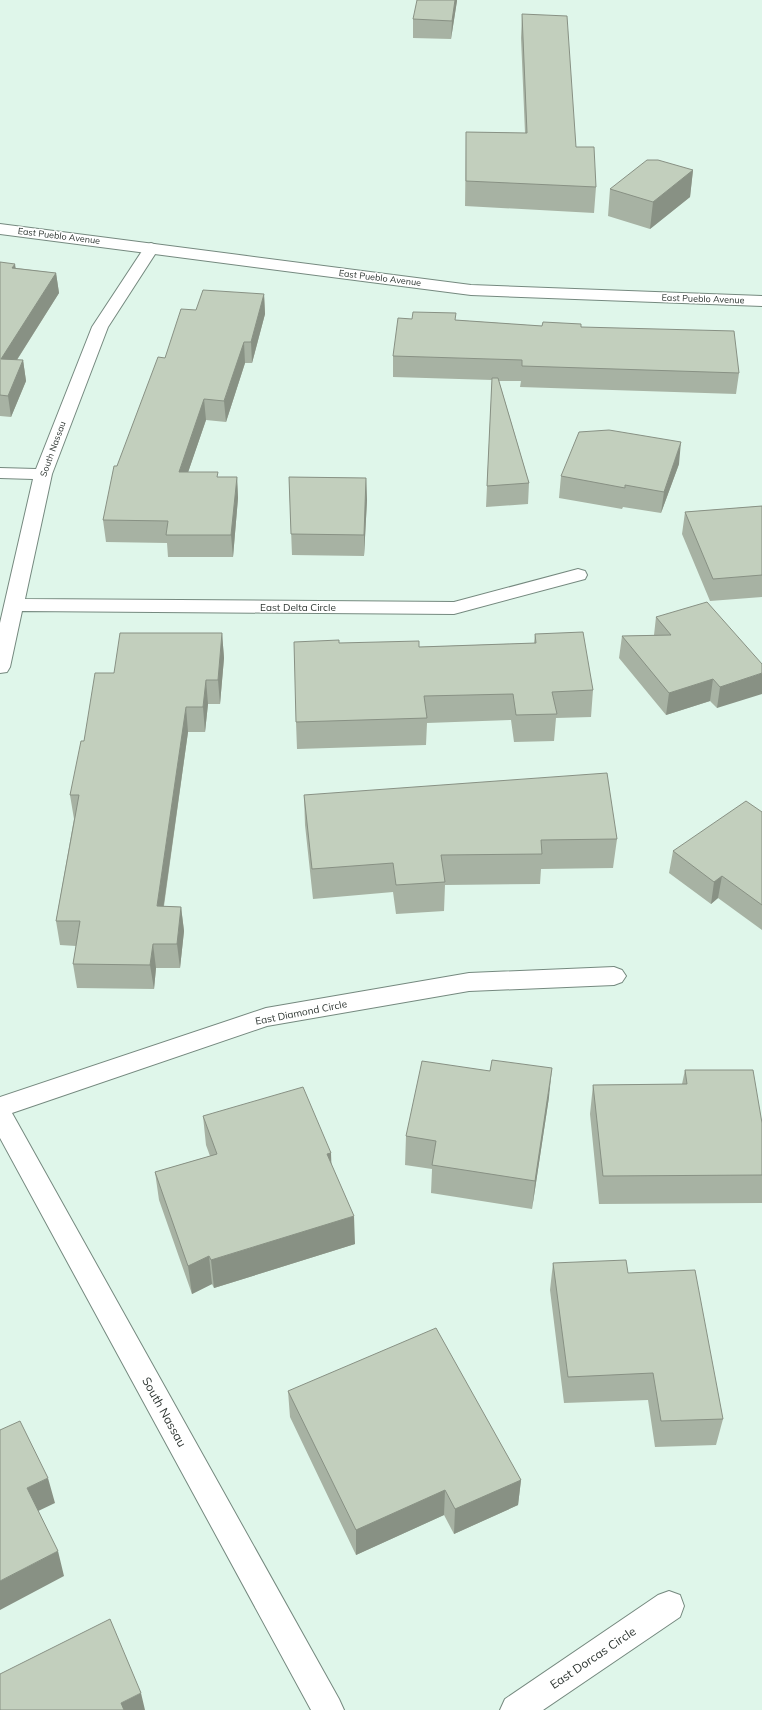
<svg xmlns="http://www.w3.org/2000/svg" width="762" height="1710" viewBox="0 0 762 1710" font-family="Mulish,sans-serif">
<style>
.lines{fill:none;stroke-linecap:round;stroke-linejoin:round}
.minor-casing{stroke:#75897f;stroke-width:2}
.tertiary-casing{stroke:#75897f;stroke-width:2}
.minor{fill:#fff;fill-rule:evenodd}
.tertiary{fill:#fff;fill-rule:evenodd}
.wall{fill:#a7b2a3}
.shaded-wall{fill:#889184}
.building{fill:#c2cfbd;stroke:#889184}
.labels{text-anchor:middle;stroke-width:3;stroke-linejoin:round;paint-order:stroke}
.far-street-label{font-size:9px;fill:#2d3531;stroke:#fff}
.street-label{font-size:10px;fill:#2d3531;stroke:#fff}
.near-street-label{font-size:12px;fill:#2d3531;stroke:#fff}
</style>
<rect width="100%" height="100%" fill="#dff6ea"/>
<g class="lines">
<g class="minor-casing">
<path id="minor" d="M151,243L156,245L159,248L108,327L52,474L25,599L454,602L578,569L585,571L587,575L585,579L454,614L22,611L10,667L7,672L0,673V623L33,479L0,478V468L36,469L92,327L146,245Z
M614,967L622,970L626,976L622,982L614,985L469,991L267,1026L12,1113L339,1699L344,1710H311L0,1138V1097L266,1008L469,973Z
M669,1591L680,1595L684,1606L680,1617L543,1710H500L505,1699L658,1595Z"/>
</g>
<g class="tertiary-casing">
<path id="tertiary" d="M0,224L471,285L762,296V306L471,295L0,234Z"/>
</g>
<use href="#minor" class="minor"/>
<use href="#tertiary" class="tertiary"/>
</g>
<path class="wall" d="M457,0L451,39L413,38V19Z
M522,14L576,147L596,187L594,213L465,206L466,132L525,133L521,38Z
M693,170L690,197L650,229L608,216L610,189Z
M0,262L16,268L56,273L59,293L17,360H23L26,381L11,417L0,416Z
M264,294L265,314L252,363H245L226,422L206,420L188,472L218,477H237L238,498L233,557H168L167,543L106,542L103,520L117,466L165,358Z
M412,319L455,320L542,326L581,327L739,373L736,394L520,387L521,381H499L529,483L528,504L486,507L492,380L393,377V356Z
M679,464L661,513L623,507L622,509L559,498L561,476Z
M289,477L366,478L367,500L364,556L292,555Z
M762,506V597L710,601L682,534L685,512Z
M656,617L762,664L717,708L710,701L666,715L619,658L622,636L654,635Z
M222,633L224,658L220,704H208L205,732H188L164,906L181,907L184,931L180,968H156L154,989L77,988L73,964L76,946L60,945L56,921L74,819L70,795L84,741Z
M535,634L593,690L591,717L556,718L554,741L514,742L511,720L427,723L426,745L297,749L296,722L339,643L419,647L534,643Z
M304,795L617,839L613,868L541,869L540,884L445,885L444,911L396,914L393,892L313,899L305,825Z
M762,812V930L718,898L711,904L669,873L673,851Z
M685,1070L762,1123V1203L599,1204L590,1114L593,1085L682,1084Z
M549,1097L532,1209L431,1193L432,1169L405,1165L406,1136Z
M203,1116L331,1153V1163L355,1244L214,1288L212,1284L192,1294L159,1200L155,1172L210,1156L206,1145Z
M553,1263L628,1273L723,1419L716,1445L655,1447L648,1400L564,1403L550,1290Z
M288,1391L521,1480L518,1505L454,1534L444,1515L356,1555L290,1417Z"/>
<path class="shaded-wall" d="M455,0H457V1L451,39L452,21Z
M693,170L690,197L650,229L653,202Z
M15,264L18,284L12,268Z
M56,273L59,293L4,380L1,359Z
M264,294L265,314L252,363L251,342Z
M244,342L245,363L226,422L224,401Z
M23,360L26,381L11,417L8,396Z
M204,399L206,420L181,493L179,472Z
M681,442L679,464L661,513L664,492Z
M237,477L238,498L233,557L231,535Z
M366,478L367,500L364,556V535Z
M222,633L224,658L220,704L218,680Z
M762,673V694L717,708L720,687Z
M713,679L710,701L666,715L669,693Z
M206,680L208,704L205,732L203,707Z
M186,707L188,732L160,931L157,906Z
M722,876L718,898L711,904L714,882Z
M181,907L184,931L180,968L177,944Z
M153,944L156,968L154,989L150,965Z
M552,1068L549,1097L532,1209L535,1181Z
M331,1153L332,1181L327,1154Z
M354,1216L355,1244L214,1288L211,1260Z
M209,1256L212,1284L192,1294L188,1266Z
M48,1478L55,1503L34,1513L27,1488Z
M521,1480L518,1505L454,1534L455,1509Z
M445,1490L444,1515L356,1555V1530Z
M58,1551L64,1576L0,1610V1581Z
M141,1693L145,1710H122L121,1703Z"/>
<path class="building" d="M417,0H455L452,21L413,19Z
M522,14L567,16L576,147H594L596,187L466,181V132L527,133Z
M647,160H658L693,170L653,202L610,189Z
M0,262L15,264L12,268L56,273L1,359L23,360L8,396L0,395Z
M203,290L264,294L251,342H244L224,401L204,399L179,472H218L217,477H237L231,535H166L168,521L103,520L114,466H117L158,357L165,358L181,309L196,310Z
M413,312L456,313L455,320L542,326L543,322L581,324V327L734,331L739,373L522,366V360L393,356L398,318L412,319Z
M492,378H498L529,483L487,486Z
M609,430L681,442L664,492L625,485V488L561,476L579,432Z
M289,477L366,478L364,535L291,534Z
M762,506V575L713,579L685,512Z
M707,602L762,664V673L720,687L713,679L669,693L622,636L671,635L656,617Z
M583,632L593,690L552,692L557,714L516,715L513,694L424,696L427,718L296,722L294,642L339,640V643L419,641V647L536,643L535,634Z
M120,633H222L218,680H206L203,707H186L157,906L181,907L177,944H153L150,965L73,964L80,921H56L79,795H70L81,741H84L95,673H114Z
M607,773L617,839L541,840L542,854L441,855L445,882L396,885L393,863L312,869L304,795Z
M746,801L762,812V905L722,876L714,882L673,851Z
M492,1060L552,1068L535,1181L432,1165L436,1141L406,1136L422,1061L490,1071Z
M685,1070H753L762,1123V1175L603,1176L593,1085L687,1084Z
M303,1087L331,1153L327,1154L354,1216L211,1260L209,1256L188,1266L155,1172L217,1154L203,1116Z
M626,1260L628,1273L695,1270L723,1419L661,1421L653,1373L568,1377L553,1263Z
M436,1328L521,1480L455,1509L445,1490L356,1530L288,1391Z
M20,1421L48,1478L27,1488L58,1551L0,1581V1430Z
M110,1619L141,1693L121,1703L124,1710H0V1674Z"/>
<g class="labels">
<g class="far-street-label">
<text transform="translate(59 236) rotate(7)" y="3">East Pueblo Avenue</text>
<text transform="translate(380 278) rotate(7)" y="3">East Pueblo Avenue</text>
<text transform="translate(703 299) rotate(2)" y="3">East Pueblo Avenue</text>
<text transform="translate(53 449) rotate(-70)" y="3">South Nassau</text>
</g>
<g class="street-label">
<text x="298" y="611">East Delta Circle</text>
<text transform="translate(301 1012) rotate(-11)" y="4">East Diamond Circle</text>
</g>
<g class="near-street-label">
<text transform="translate(164 1412) rotate(61)" y="4">South Nassau</text>
<text transform="translate(593 1658) rotate(-34)" y="4">East Dorcas Circle</text>
</g>
</g>
</svg>
